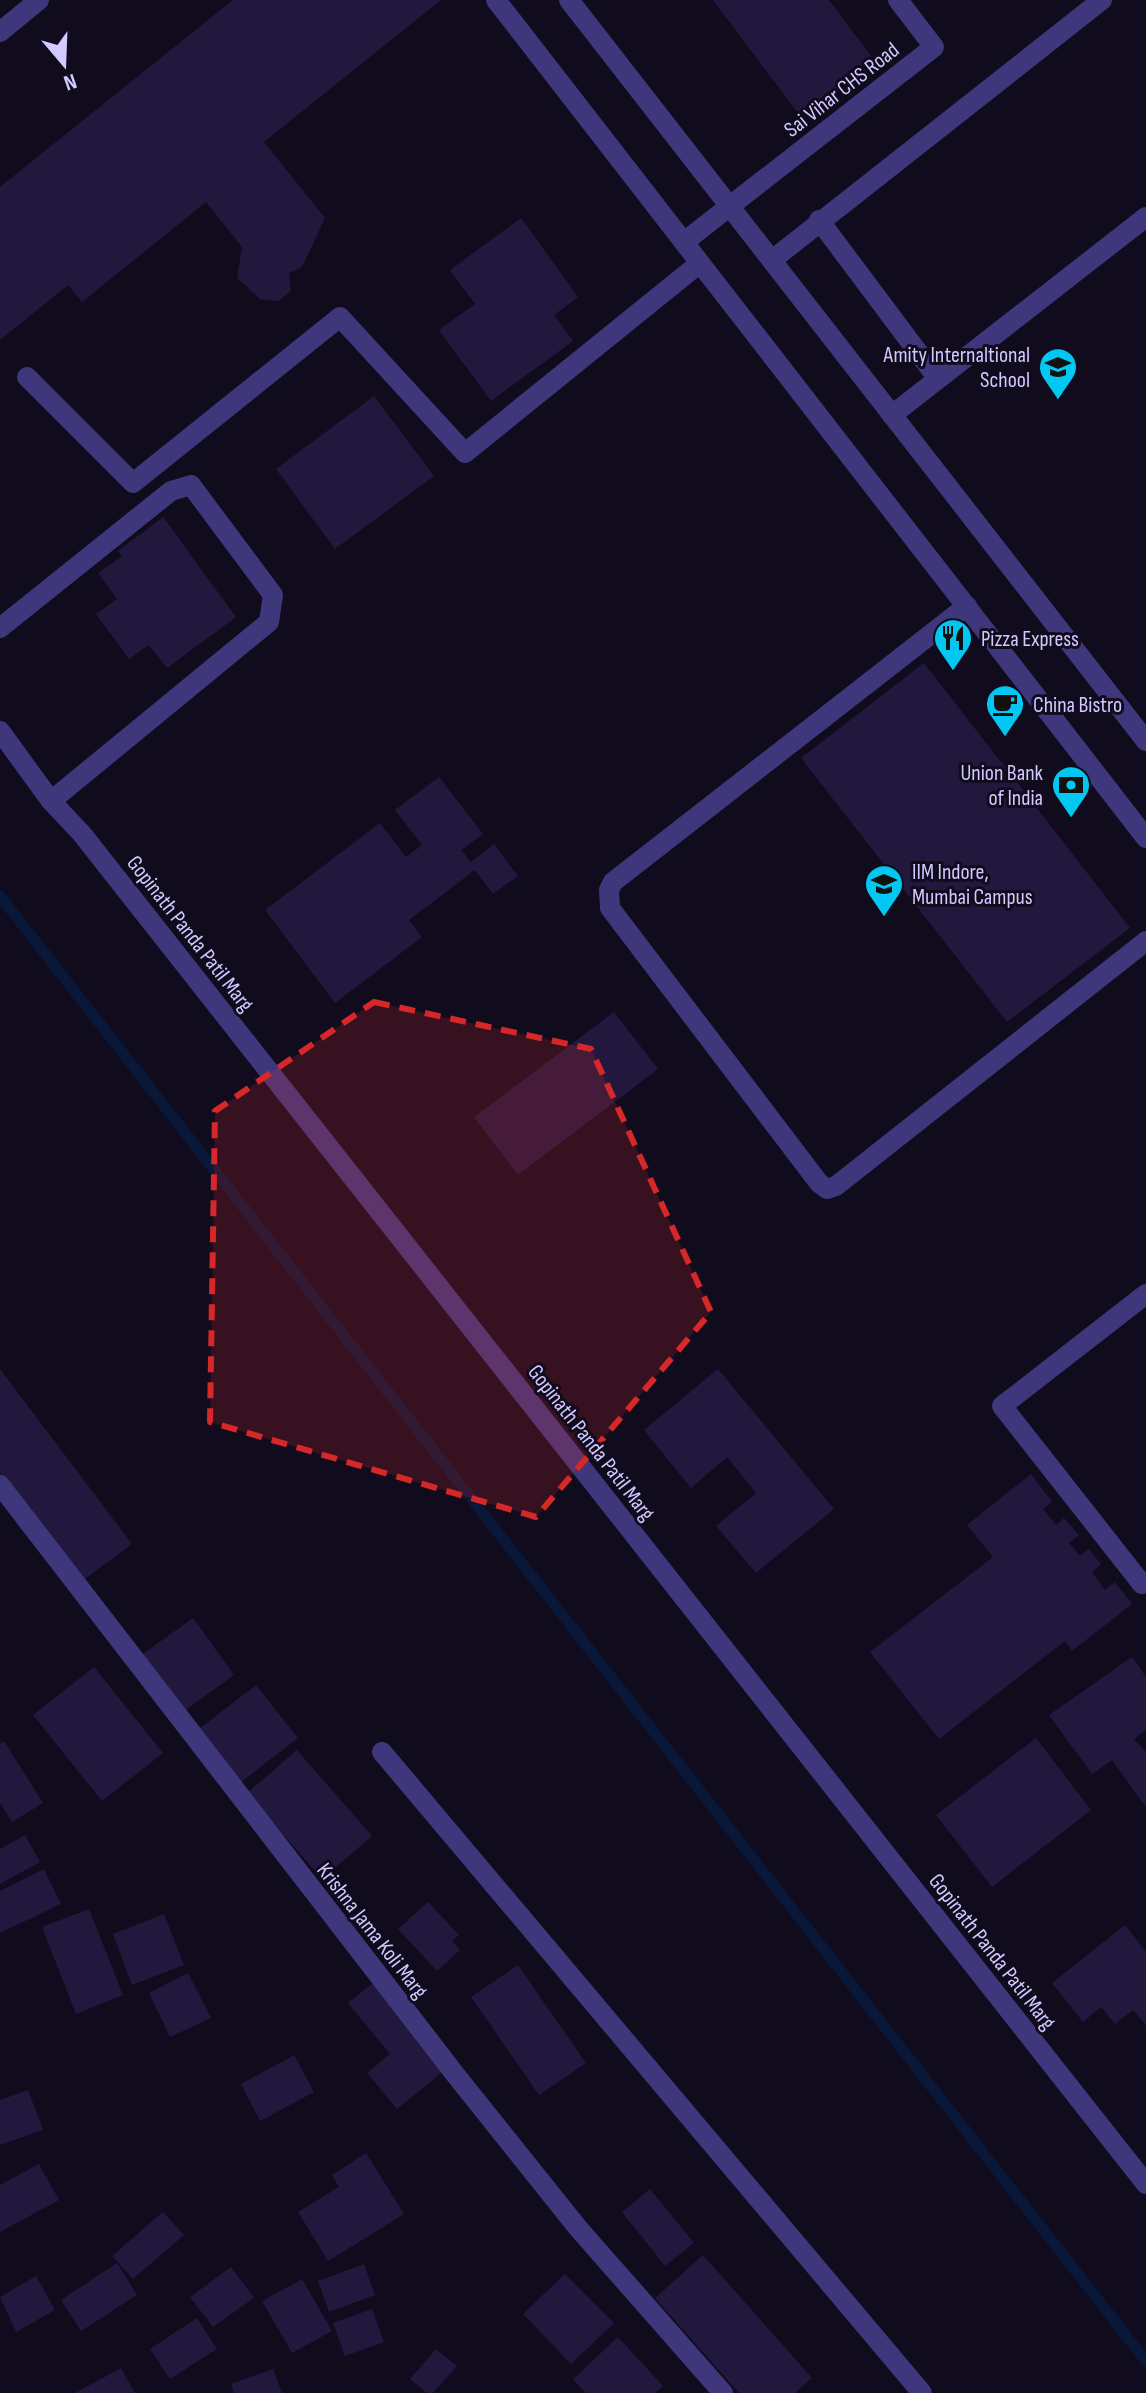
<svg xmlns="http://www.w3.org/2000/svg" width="1146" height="2393" viewBox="0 0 1146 2393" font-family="'Sofia Sans Condensed',sans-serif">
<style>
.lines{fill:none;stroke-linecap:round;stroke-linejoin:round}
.stream{stroke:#091739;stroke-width:11}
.building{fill:#22183e}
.service{stroke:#3f377c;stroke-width:20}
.minor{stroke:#3f377c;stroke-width:20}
.tertiary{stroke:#3f377c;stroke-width:20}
.marked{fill:#d62828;fill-opacity:0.2;stroke:#d62828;stroke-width:6;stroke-dasharray:16 10;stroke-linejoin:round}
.labels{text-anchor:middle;stroke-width:6;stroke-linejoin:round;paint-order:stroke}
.street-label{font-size:22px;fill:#d3c8ff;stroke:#100c1d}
.poi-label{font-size:22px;fill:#d3c8ff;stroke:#100c1d;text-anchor:start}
</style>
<rect width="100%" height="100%" fill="#100c1d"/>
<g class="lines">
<path class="stream" d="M0,896L1146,2361"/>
</g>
<path class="building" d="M233,0H441L264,142L325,218L302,267L289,273L291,291L278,301L260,299L237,278L242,247L206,202L82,302L68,285L0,340V187Z
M713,0H829L877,64L803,120Z
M521,218L578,297L554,315L573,341L491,401L439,330L475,304L450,270Z
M374,396L434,476L335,549L276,469Z
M163,517L236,617L167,668L149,645L129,659L96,614L117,599L98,573L122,556L118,551Z
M924,663L1130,928L1007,1022L801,758Z
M439,777L483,834L461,850L471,862L494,844L518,876L493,894L475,870L409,920L422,937L335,1003L265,910L380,823L406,857L422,845L395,810Z
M614,1012L658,1069L518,1175L474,1117Z
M0,1369L132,1544L82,1581L0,1473Z
M718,1369L834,1509L756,1573L716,1526L756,1493L727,1457L691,1488L644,1430Z
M1031,1474L1052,1502L1043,1509L1056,1525L1064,1518L1079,1535L1069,1543L1080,1556L1089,1549L1101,1564L1092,1572L1105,1590L1115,1582L1132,1604L1072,1651L1065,1641L939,1739L870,1652L993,1557L967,1525Z
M193,1618L234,1675L181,1713L140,1656Z
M1132,1657L1146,1677V1730L1134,1739L1146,1752V1807L1112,1760L1092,1774L1049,1715Z
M94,1667L163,1753L102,1801L33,1715Z
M256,1685L298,1738L241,1782L199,1729Z
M1036,1738L1091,1810L992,1887L936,1815Z
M4,1741L43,1803L12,1822L0,1803V1744Z
M297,1750L372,1836L322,1879L247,1793Z
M25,1835L40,1862L0,1884V1849Z
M44,1869L61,1904L0,1933V1891Z
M428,1902L459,1935L452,1941L460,1950L437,1971L398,1929Z
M89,1909L123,1995L76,2014L42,1927Z
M164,1914L184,1965L132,1985L113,1934Z
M1125,1925L1146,1952V2025L1133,2010L1115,2024L1101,2007L1083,2022L1052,1983Z
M518,1965L586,2063L539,2095L471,1997Z
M188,1973L211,2018L170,2037L149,1993Z
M373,1983L445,2070L397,2109L367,2073L390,2054L348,2003Z
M294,2055L314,2092L260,2121L241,2084Z
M28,2090L43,2130L0,2145V2100Z
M366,2153L404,2214L328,2261L298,2212L339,2187L332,2175Z
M39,2164L59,2200L0,2232V2185Z
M650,2189L694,2243L665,2266L622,2212Z
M163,2212L184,2235L133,2279L112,2256Z
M703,2255L812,2378L795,2393H739L655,2298Z
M117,2263L137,2295L81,2331L61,2300Z
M364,2264L375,2295L329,2312L318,2281Z
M231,2267L254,2298L213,2327L190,2297Z
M565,2274L614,2323L571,2364L523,2314Z
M36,2276L55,2310L16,2332L0,2297Z
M302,2279L332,2331L292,2353L262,2301Z
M372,2309L384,2342L345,2356L333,2323Z
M197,2318L217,2349L170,2379L150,2349Z
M618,2337L663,2386L655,2393H586L573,2379Z
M436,2349L457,2366L433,2393H427L410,2379Z
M121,2368L135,2393H75Z
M273,2369L282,2393H234L231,2384Z"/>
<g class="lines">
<path class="service" d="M730,206L934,47L898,0
M819,220L938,379
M772,260L1102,0
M27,377L133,483L340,317L465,453L700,263
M892,415L1146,217
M967,606L613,882L609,890L610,908L819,1183L827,1189L836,1186L1146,941
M1146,1294L1002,1406L1142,1584L1146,1582"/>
<path class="minor" d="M684,242L730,206
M0,628L171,491L191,485L273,595L269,622L51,801
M0,1485L458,2078L578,2228L723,2393
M382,1752L922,2393"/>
<path class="tertiary" d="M496,0L1146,838
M569,0L1146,741
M0,32L39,0
M0,731L51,801L82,834L1146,2184"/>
</g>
<path class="marked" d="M374,1002L591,1049L711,1312L536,1517L210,1422L215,1111Z"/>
<defs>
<g id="school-pin" transform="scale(2)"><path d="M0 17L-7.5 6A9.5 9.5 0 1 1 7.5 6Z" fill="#02c8f1" stroke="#100c1d"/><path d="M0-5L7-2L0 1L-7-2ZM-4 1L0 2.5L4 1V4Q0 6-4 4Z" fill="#111"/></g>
<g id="restaurant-pin" transform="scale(2)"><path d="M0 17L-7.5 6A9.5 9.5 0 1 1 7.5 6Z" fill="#02c8f1" stroke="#100c1d"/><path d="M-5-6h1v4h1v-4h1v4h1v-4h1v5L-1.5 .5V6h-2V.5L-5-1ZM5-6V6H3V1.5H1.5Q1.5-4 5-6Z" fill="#111"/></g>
<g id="cafe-pin" transform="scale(2)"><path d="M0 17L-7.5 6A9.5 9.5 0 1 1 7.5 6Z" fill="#02c8f1" stroke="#100c1d"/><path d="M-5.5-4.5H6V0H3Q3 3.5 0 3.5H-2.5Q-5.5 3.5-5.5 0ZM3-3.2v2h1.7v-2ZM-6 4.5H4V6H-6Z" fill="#111"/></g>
<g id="bank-pin" transform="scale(2)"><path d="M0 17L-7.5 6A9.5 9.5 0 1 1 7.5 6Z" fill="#02c8f1" stroke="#100c1d"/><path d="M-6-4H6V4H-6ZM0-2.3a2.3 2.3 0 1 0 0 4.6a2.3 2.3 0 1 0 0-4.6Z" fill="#111"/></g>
<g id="university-pin" transform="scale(2)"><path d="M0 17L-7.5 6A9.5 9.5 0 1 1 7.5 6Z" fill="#02c8f1" stroke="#100c1d"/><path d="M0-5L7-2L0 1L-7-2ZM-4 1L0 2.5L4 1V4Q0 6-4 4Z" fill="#111"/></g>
</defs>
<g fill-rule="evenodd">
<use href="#school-pin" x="1058" y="367"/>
<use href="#restaurant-pin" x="953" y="638"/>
<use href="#cafe-pin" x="1005" y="704"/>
<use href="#bank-pin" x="1071" y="785"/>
<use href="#university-pin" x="884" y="884"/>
</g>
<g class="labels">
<g class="street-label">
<text transform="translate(841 89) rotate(-38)" y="8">Sai Vihar CHS Road</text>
<text transform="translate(191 933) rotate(52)" y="8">Gopinath Panda Patil Marg</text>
<text transform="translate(592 1442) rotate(52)" y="8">Gopinath Panda Patil Marg</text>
<text transform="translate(373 1930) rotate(52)" y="8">Krishna Jama Koli Marg</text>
<text transform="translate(993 1951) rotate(52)" y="8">Gopinath Panda Patil Marg</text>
</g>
<g class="poi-label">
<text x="1030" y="362" text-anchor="end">Amity Internaltional<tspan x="1030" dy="25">School</tspan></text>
<text x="981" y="646">Pizza Express</text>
<text x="1033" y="712">China Bistro</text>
<text x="1043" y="780" text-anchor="end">Union Bank<tspan x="1043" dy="25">of India</tspan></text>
<text x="912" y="879">IIM Indore,<tspan x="912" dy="25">Mumbai Campus</tspan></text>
</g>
</g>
<g transform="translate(64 64) rotate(161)" stroke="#100c1d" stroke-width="6" paint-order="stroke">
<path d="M0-6L14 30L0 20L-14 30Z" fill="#d3c8ff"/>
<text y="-12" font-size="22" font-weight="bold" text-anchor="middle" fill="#d3c8ff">N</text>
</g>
</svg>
